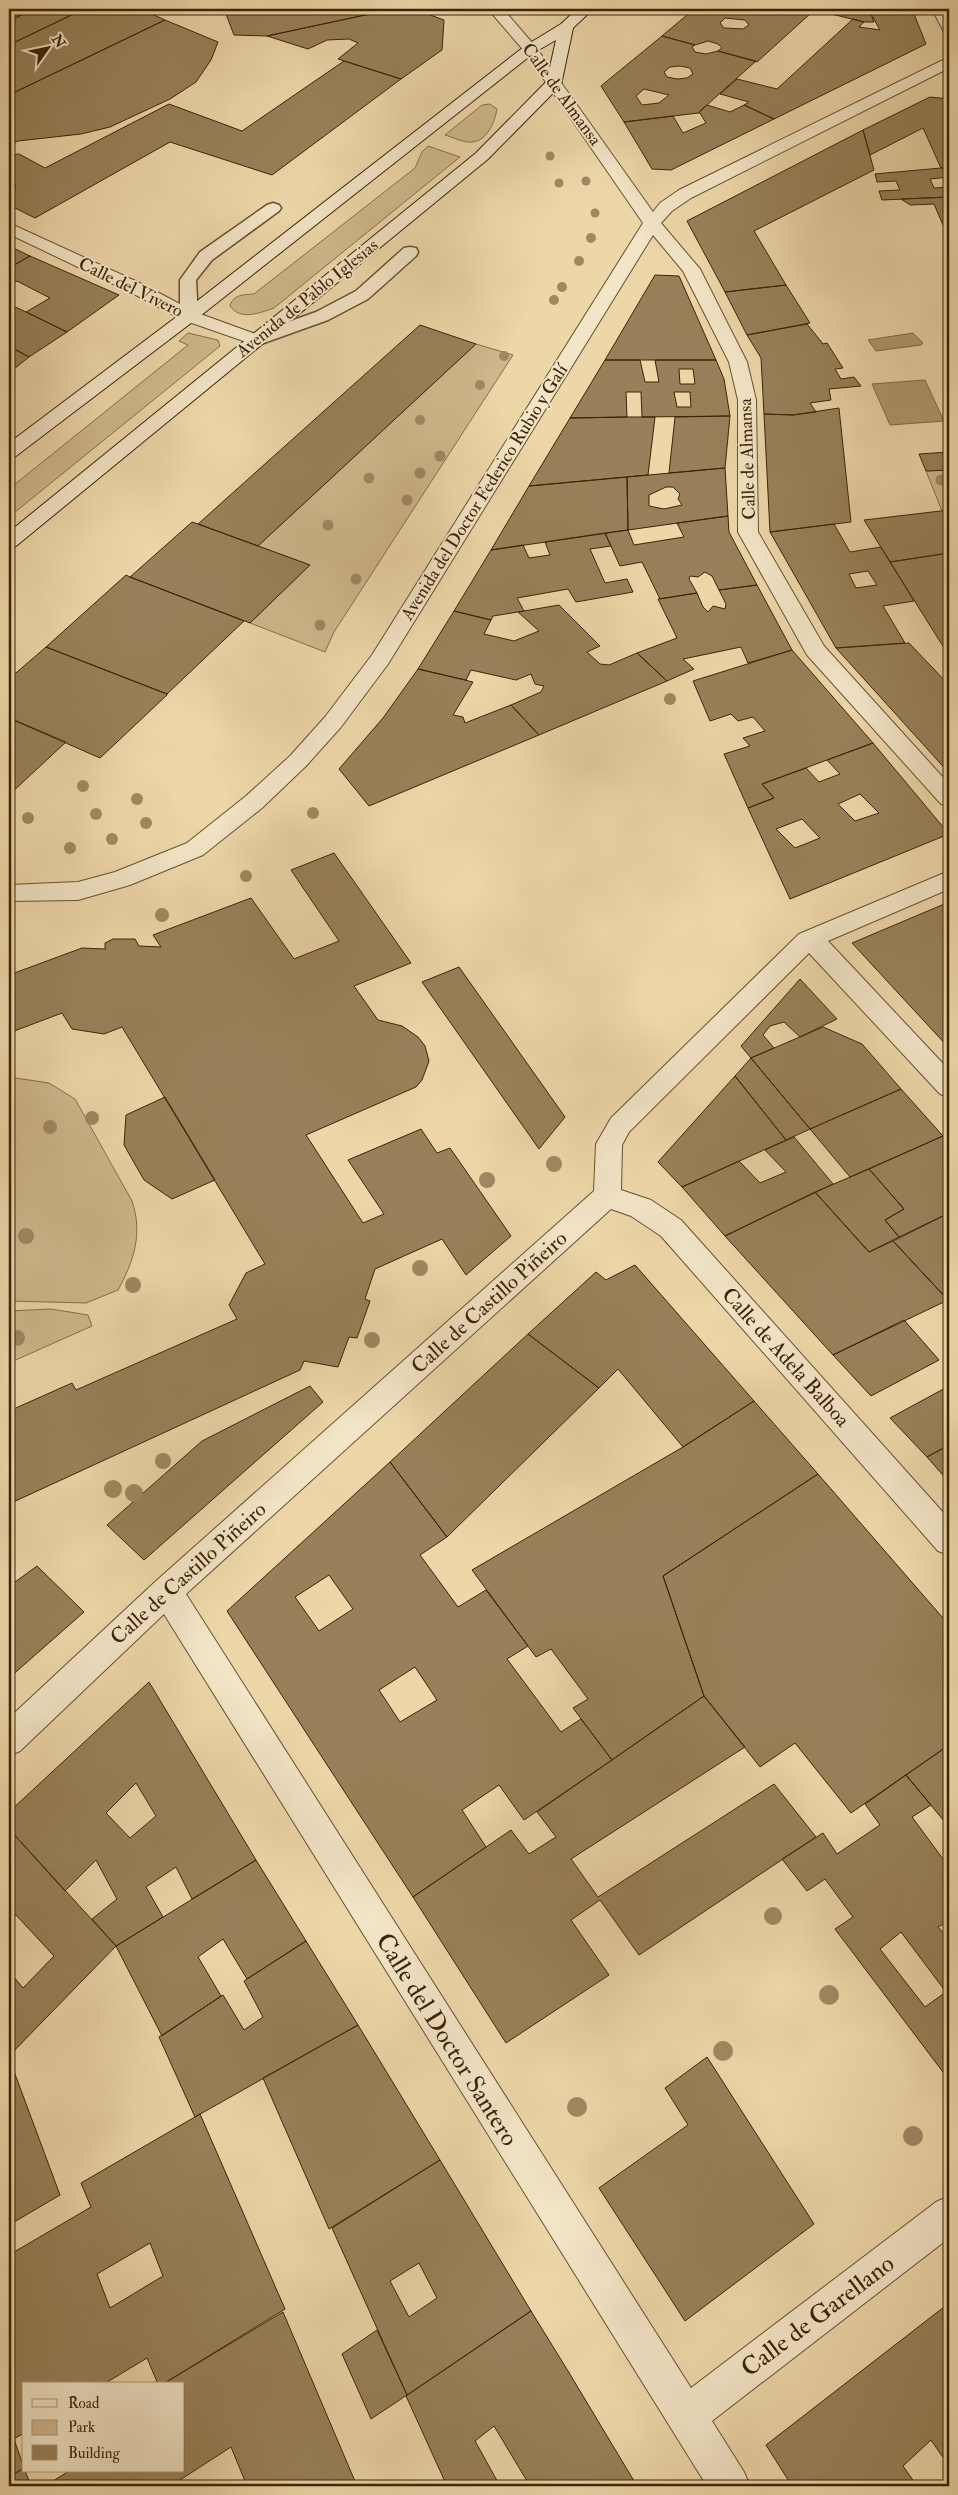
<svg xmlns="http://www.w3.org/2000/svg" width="958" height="2495" viewBox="0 0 958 2495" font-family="'IM FELL Double Pica',serif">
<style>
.green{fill:#cfb88d;stroke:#866e49}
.water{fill:#b19a71;stroke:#826a46}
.building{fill:#98815a;stroke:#3c2305;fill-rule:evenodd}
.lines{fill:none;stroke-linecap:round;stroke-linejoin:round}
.lane-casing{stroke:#68502e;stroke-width:3}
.street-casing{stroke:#68502e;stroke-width:2}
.secondary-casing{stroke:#3c2305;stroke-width:2}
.lane{fill:#f3e5c7;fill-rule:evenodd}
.street{fill:#f3e5c7;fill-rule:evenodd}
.secondary{fill:#f3e5c7;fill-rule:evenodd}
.tree{fill:#a08862}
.labels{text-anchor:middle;stroke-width:4;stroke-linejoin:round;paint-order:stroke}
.far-street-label{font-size:18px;fill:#3c2305;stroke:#f3e5c7}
.street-label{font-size:21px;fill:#3c2305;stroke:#f3e5c7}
.near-street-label{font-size:25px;fill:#3c2305;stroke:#f3e5c7}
</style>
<rect width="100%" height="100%" fill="#edd7a9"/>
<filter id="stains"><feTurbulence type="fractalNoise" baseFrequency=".004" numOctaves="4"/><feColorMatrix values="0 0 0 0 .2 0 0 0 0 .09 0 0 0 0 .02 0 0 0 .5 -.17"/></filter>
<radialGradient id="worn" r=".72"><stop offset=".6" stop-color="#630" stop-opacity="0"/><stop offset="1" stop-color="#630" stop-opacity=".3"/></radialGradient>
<path class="green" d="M490,104L497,109C495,122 487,141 472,142C464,143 452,137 445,135L482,105Z
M428,146L460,157L274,308C259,313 241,321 230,306C233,294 244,295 254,294L415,168L422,152Z
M188,333L218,340L220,346L9,517V489L188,345L179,341Z
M476,344L513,355L334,632L325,652L250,623L310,565L258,546Z
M949,470V510L942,511L926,471Z
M9,1077L49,1083L75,1099L132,1201C143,1233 134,1261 118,1290L86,1303L9,1301Z
M51,1309L88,1315L92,1326L9,1363V1311Z"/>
<path class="water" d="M913,333L923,343L921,345L876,351L868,340Z
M925,380L944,421L890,425L872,384Z"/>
<path class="building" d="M9,9H34L9,21Z
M34,9H84L9,45V21Z
M84,9H141L165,20L9,95V45Z
M224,9H393L267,36L234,35Z
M393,9H414L444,20L442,50L401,79L338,59L358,43L349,39L327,40L308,49L267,36Z
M694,9H793L811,13L757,62L718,51L722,48L718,44L708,41L695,45L662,36ZM725,18L745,20L749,25L743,29L724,28L720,23Z
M793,9H912L869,10L874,22H864L815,10L811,13Z
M912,9L926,44L774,119L744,105L749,102L720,94L737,79L777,89L853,19L864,22L859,27L880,30L869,10Z
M165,20L218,42L211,60L196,82L170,99L110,127L81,134L18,141L9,145V95Z
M662,36L695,45L692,47L695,52L706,54L718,51L756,61L698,113L624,122L601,86ZM680,66L690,68L693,74L687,78L677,79L667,77L664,72L670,67ZM644,89L669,95L659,103L642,105L636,96Z
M344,61L401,79L272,175L170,142L35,218L9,205V200L14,196L15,185L9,182V155L19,154L45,168L169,104L242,131Z
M930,97L949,99V168H941L923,128L870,155L863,130Z
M707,105L730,112L744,105L774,119L671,170L652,169L624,122L673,116L683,133L706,123L700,113H698Z
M863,130L874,170L754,231L786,285L725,292L687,221Z
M941,168H949V177L930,179L934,188L949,187V197L882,200L879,191L900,190L896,181L877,182L875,174Z
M9,182L15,185L14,196L9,200Z
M949,197V239L934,204L910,205L901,199Z
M9,246L30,256L9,268Z
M30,256L119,295L67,332L26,312L50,298L17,281L9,286V268Z
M655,275L679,276L716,360H605Z
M786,285L810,323L747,335L725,292Z
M9,304L26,312L67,332L29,357L9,346Z
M807,324L823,344L827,343L843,368L835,369L841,379L854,377L861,386L829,389L831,400L810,403L816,412L793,415L764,414L761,358L747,335Z
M420,325L476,344L258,546L198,524Z
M9,346L29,357L9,373Z
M605,360H640L645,382H659L655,360H716L724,379L730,416L642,417L641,392H626L627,417L570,418ZM679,369H693L695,384H680ZM674,392H690L691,407H677Z
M839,408L851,522L770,532L764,414L793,415Z
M730,416L725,468L669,473L675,417Z
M627,417H655L648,475L529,486L570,418Z
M949,452V470L926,471L919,454Z
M725,468L728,516L628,530L627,477ZM666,487H673L680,494L678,499L682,505L664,509L649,506V495Z
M627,477L628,530L491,550L529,486Z
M949,510V553L890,562L864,520Z
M728,516L729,532L757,585L719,590L712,576L705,572L698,577L690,576L689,579L697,593L660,599L642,562L620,566L605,533L628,530L634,545L684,537L677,523Z
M192,522L198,524L310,565L250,623L130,577Z
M834,524L850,552L881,547L914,601L883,606L905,643L836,648L770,532ZM868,571L877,585L856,588L849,574Z
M605,533L611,546L590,549L605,583L627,579L633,592L576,602L568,589L517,598L524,611L493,616L491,620L454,611L491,550L523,545L529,558L550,555L545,542Z
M949,553V651H946L890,562Z
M126,575L130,577L244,621L167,694L46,647Z
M757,585L792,650L748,663L741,647L683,659L694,669L667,681L637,653L677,638L658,599L697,593L703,607L708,612L713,606L725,609L726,604L719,590Z
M559,605L600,646L587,652L600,664L609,665L637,653L667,681L539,735L511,705L541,692L544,686L535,684L531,674L516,680L471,670L466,680L418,669L454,611L491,620L484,634L514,641L539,631L518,612Z
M909,643L949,685V773L836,648Z
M46,647L167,694V695L100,758L9,718V679Z
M792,650L873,743L762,784L774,798L748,808L724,754L750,746L743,738L765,731L753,717L738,721L731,714L710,721L693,681Z
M418,669L473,682L453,715L463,717L465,723L511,705L539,735L369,806L339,769L383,718Z
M9,718L66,742L9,795Z
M873,743L949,834L790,899L748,808L774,798L762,784L806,768L819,782L840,774L827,760ZM860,794L879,813L855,821L838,804ZM802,819L820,838L795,848L776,829Z
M334,853L411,963L354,986L378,1020L402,1026L418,1037L425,1046L429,1061L422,1080L416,1087L306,1135L363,1223L384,1214L348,1160L421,1129L437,1153L450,1148L511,1236L466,1275L442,1239L375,1269L365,1299L370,1301L357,1338L349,1337L338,1367L304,1361L300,1370L9,1504V1411L72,1383L76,1390L237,1319L229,1305L246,1273L265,1264L122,1027L104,1034L72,1029L62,1013L9,1033V975L82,948L105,949V943L113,939H135L139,946L161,947L153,935L251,898L294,959L339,941L291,870Z
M949,902V957L945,959L949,963V1048L852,943Z
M459,967L565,1117L539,1149L422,982Z
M800,979L837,1019L800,1037L784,1022L770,1026L763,1035L774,1048L751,1058L741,1046Z
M823,1027L862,1044L901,1089L810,1129L751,1058Z
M751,1058L810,1129L786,1140L735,1076Z
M735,1076L786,1140L682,1187L658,1162Z
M901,1089L943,1136L850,1177L810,1129Z
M165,1097L215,1180L172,1199L144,1180L124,1145L126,1115Z
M943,1136L949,1143V1213L899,1237L885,1220L904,1209L869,1169Z
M794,1137L833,1184L725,1236L682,1187L739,1161L760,1183L786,1172L765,1150Z
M869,1169L904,1209L885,1220L899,1237L869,1252L815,1192Z
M815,1192L869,1252L893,1241L948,1300L833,1355L725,1236Z
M949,1213V1299L948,1300L893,1241Z
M635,1265L754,1401L683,1447L618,1369L599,1388L528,1334L596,1272L606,1280Z
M904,1320L939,1360L871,1396L833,1355Z
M528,1334L599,1388L447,1537L390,1462Z
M310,1386L323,1402L144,1560L107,1525L202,1441Z
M949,1386V1445L927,1457L890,1418Z
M754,1401L818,1474L663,1576L704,1696L612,1760L573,1708L588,1699L551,1649L536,1657L472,1570L683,1447Z
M949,1445V1482L927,1457Z
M390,1462L447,1537L420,1555L458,1607L486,1590L528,1646L507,1659L561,1732L581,1719L612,1760L524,1820L499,1785L462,1810L486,1847L413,1897L227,1611ZM329,1575L353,1609L319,1631L295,1597ZM415,1667L437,1700L400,1722L379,1690Z
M818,1474L949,1625V1745L851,1813L795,1743L760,1767L704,1696L663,1576Z
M37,1566L84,1612L9,1678V1583L11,1585Z
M149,1682L256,1860L192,1899L176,1867L146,1887L163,1917L116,1946L92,1919L117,1899L96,1860L65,1891L9,1829V1812ZM136,1783L156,1816L130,1838L106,1813Z
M704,1696L745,1747L571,1859L598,1897L774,1784L816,1837L639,1955L600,1900L571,1920L609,1975L506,2043L413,1897L511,1830L529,1854L556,1837L537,1812Z
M949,1745V1827L906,1775Z
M906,1775L931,1805L912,1817L943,1859L949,1855V1921L938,1927L949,1940V2080L835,1929L853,1917L825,1879L807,1891L782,1859L823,1833L837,1854L880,1825L865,1804ZM901,1932L946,1992L925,2007L880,1949Z
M9,1829L116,1946L9,2056V1971L23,1988L54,1956L16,1915L9,1921Z
M256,1860L306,1941L247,1979L223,1939L198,1957L221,1996L162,2036L116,1946Z
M306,1941L358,2025L195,2117L159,2037L223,1995L244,2030L263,2017L244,1981Z
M358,2025L440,2160L329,2229L263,2078Z
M707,2057L814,2224L685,2321L599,2188L688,2125L665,2088Z
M9,2058L60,2195L9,2225Z
M200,2114L285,2309L163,2384H158L147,2358L104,2384H24V2433L14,2439L24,2468L9,2477V2367L15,2363L9,2345V2255L91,2207L81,2183ZM150,2243L163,2276L110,2308L97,2274Z
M440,2160L531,2311L407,2395L332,2228ZM419,2263L437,2298L409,2317L390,2281Z
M944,2307L949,2316V2466L931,2440L903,2466L917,2486H792L766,2445Z
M531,2311L568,2371L637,2486H530L494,2426L475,2441L500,2486H447L406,2396Z
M283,2312L357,2486H247L231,2447L180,2480L183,2486H45L69,2471H184V2384H163Z
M377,2330L407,2395L371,2419L342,2354Z
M24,2468L31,2486H9V2477Z"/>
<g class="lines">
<g class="lane-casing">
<path id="lane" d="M273,203L279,205L281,208L279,211L212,260L196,280L198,316L195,320H183L180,316V280L200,252L267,205Z
M410,247L416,248L418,252L416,256L368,299L328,320L261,344H249L246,340L249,336L316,312L356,291L404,248Z"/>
</g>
<g class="street-casing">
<path id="street" d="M488,9H503L535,46L653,212L660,203L679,190L949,57V68L691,198L672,211L661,223L700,269L747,362L756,400L758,532L824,646L949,784V806L941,804L807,655L738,532V400L729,362L683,271L653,235L388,664L341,727L306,766L262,808L203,855L130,885L78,900L9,901V885L78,882L115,872L187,843L246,796L290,756L325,717L372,655L643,223L525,52Z
M932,9H946L949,14V33L944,32Z
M9,223L142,284L195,312L261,336L264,340L261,344L255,345L183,320L130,292L9,234Z
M949,871V889L828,941L949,1070V1097L940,1094L809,953L629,1132L622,1145L621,1190L651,1200L681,1220L949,1519V1555L938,1551L661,1236L631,1216L611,1209L186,1594L691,2388L936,2202L949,2196V2238L712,2421L744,2472L750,2486H707L164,1614L20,1751L9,1756V1718L156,1581L594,1191L596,1144L611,1118L799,934Z"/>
</g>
<g class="secondary-casing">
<path id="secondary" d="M577,9H593L573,28L561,85L488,159L16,546L9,548V532L476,153L547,81L556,40L535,52L195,320L16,456L9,458V443L183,312L525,46L561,24Z"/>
</g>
<use href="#lane" class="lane"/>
<use href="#street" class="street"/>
<use href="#secondary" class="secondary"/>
</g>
<g class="tree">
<circle cx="550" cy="156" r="4.5"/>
<circle cx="586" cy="181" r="4.5"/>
<circle cx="559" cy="183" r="4.5"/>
<circle cx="595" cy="213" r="4.5"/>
<circle cx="591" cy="238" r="5"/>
<circle cx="579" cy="261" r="5"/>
<circle cx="562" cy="287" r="5"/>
<circle cx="554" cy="300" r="5"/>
<circle cx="504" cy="356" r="5"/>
<circle cx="480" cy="385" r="5"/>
<circle cx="420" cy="420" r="5"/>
<circle cx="440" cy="456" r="5.5"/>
<circle cx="420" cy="473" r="5.5"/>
<circle cx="369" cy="478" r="5.5"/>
<circle cx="941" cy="480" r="5.5"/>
<circle cx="407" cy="500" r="5.5"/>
<circle cx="328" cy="525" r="5.5"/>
<circle cx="356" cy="579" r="5.5"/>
<circle cx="320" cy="625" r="5.5"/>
<circle cx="670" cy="699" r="6"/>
<circle cx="83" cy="786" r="6"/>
<circle cx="137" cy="799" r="6"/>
<circle cx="313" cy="813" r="6"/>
<circle cx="96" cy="814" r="6"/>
<circle cx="28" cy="818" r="6"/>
<circle cx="146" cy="823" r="6"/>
<circle cx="112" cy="839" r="6"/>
<circle cx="70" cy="848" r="6"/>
<circle cx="246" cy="876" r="6"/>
<circle cx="162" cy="915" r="7"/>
<circle cx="92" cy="1118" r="7"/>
<circle cx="50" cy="1127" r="7"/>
<circle cx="554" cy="1164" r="8"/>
<circle cx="487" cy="1180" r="8"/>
<circle cx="26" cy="1236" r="8"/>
<circle cx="420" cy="1268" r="8"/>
<circle cx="133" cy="1285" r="8"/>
<circle cx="17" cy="1338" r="8"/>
<circle cx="372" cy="1340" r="8"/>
<circle cx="163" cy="1461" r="8"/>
<circle cx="113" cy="1489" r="9"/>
<circle cx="134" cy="1493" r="9"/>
<circle cx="773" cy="1916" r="9"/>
<circle cx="829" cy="1995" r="10"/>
<circle cx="723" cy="2051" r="10"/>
<circle cx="577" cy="2107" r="10"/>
<circle cx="913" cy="2136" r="10"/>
</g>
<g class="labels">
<g class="far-street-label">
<text transform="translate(562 94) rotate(54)" y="6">Calle de Almansa</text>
<text transform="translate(131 287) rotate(26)" y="6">Calle del Vivero</text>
<text transform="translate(307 298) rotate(-39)" y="6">Avenida de Pablo Iglesias</text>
<text transform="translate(747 459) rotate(-92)" y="6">Calle de Almansa</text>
<text transform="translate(484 492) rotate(-58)" y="6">Avenida del Doctor Federico Rubio y Galí</text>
</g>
<g class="street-label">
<text transform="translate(489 1302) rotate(-42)" y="7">Calle de Castillo Piñeiro</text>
<text transform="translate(786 1357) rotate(48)" y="7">Calle de Adela Balboa</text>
<text transform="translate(188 1573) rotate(-42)" y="7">Calle de Castillo Piñeiro</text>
</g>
<g class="near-street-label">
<text transform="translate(448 2039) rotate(58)" y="9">Calle del Doctor Santero</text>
<text transform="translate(817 2315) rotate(-37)" y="9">Calle de Garellano</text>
</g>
</g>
<rect width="958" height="2495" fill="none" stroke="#edd7a9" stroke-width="30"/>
<rect x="10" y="10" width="938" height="2475" fill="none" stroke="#3c2305" stroke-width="2.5"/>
<rect x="15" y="15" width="928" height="2465" fill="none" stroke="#3c2305"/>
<rect x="22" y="2382" width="162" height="90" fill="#f3e5c7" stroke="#aa9779"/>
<rect x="32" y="2399" width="25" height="8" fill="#f3e5c7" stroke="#aa9779"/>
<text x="68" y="2408" font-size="15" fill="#3c2305">Road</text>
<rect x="32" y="2420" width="25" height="15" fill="#cfb88d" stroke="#aa9779"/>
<text x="68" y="2432" font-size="15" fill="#3c2305">Park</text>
<rect x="32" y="2445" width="25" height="15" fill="#98815a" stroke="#aa9779"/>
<text x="68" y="2458" font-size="15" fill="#3c2305">Building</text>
<g transform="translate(48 48) rotate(57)" stroke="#f3e5c7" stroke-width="4" paint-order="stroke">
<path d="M0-4L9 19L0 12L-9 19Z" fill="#3c2305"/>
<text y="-8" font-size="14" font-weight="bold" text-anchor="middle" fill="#3c2305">N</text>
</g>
<rect width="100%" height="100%" filter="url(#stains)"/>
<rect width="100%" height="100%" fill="url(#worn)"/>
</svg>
